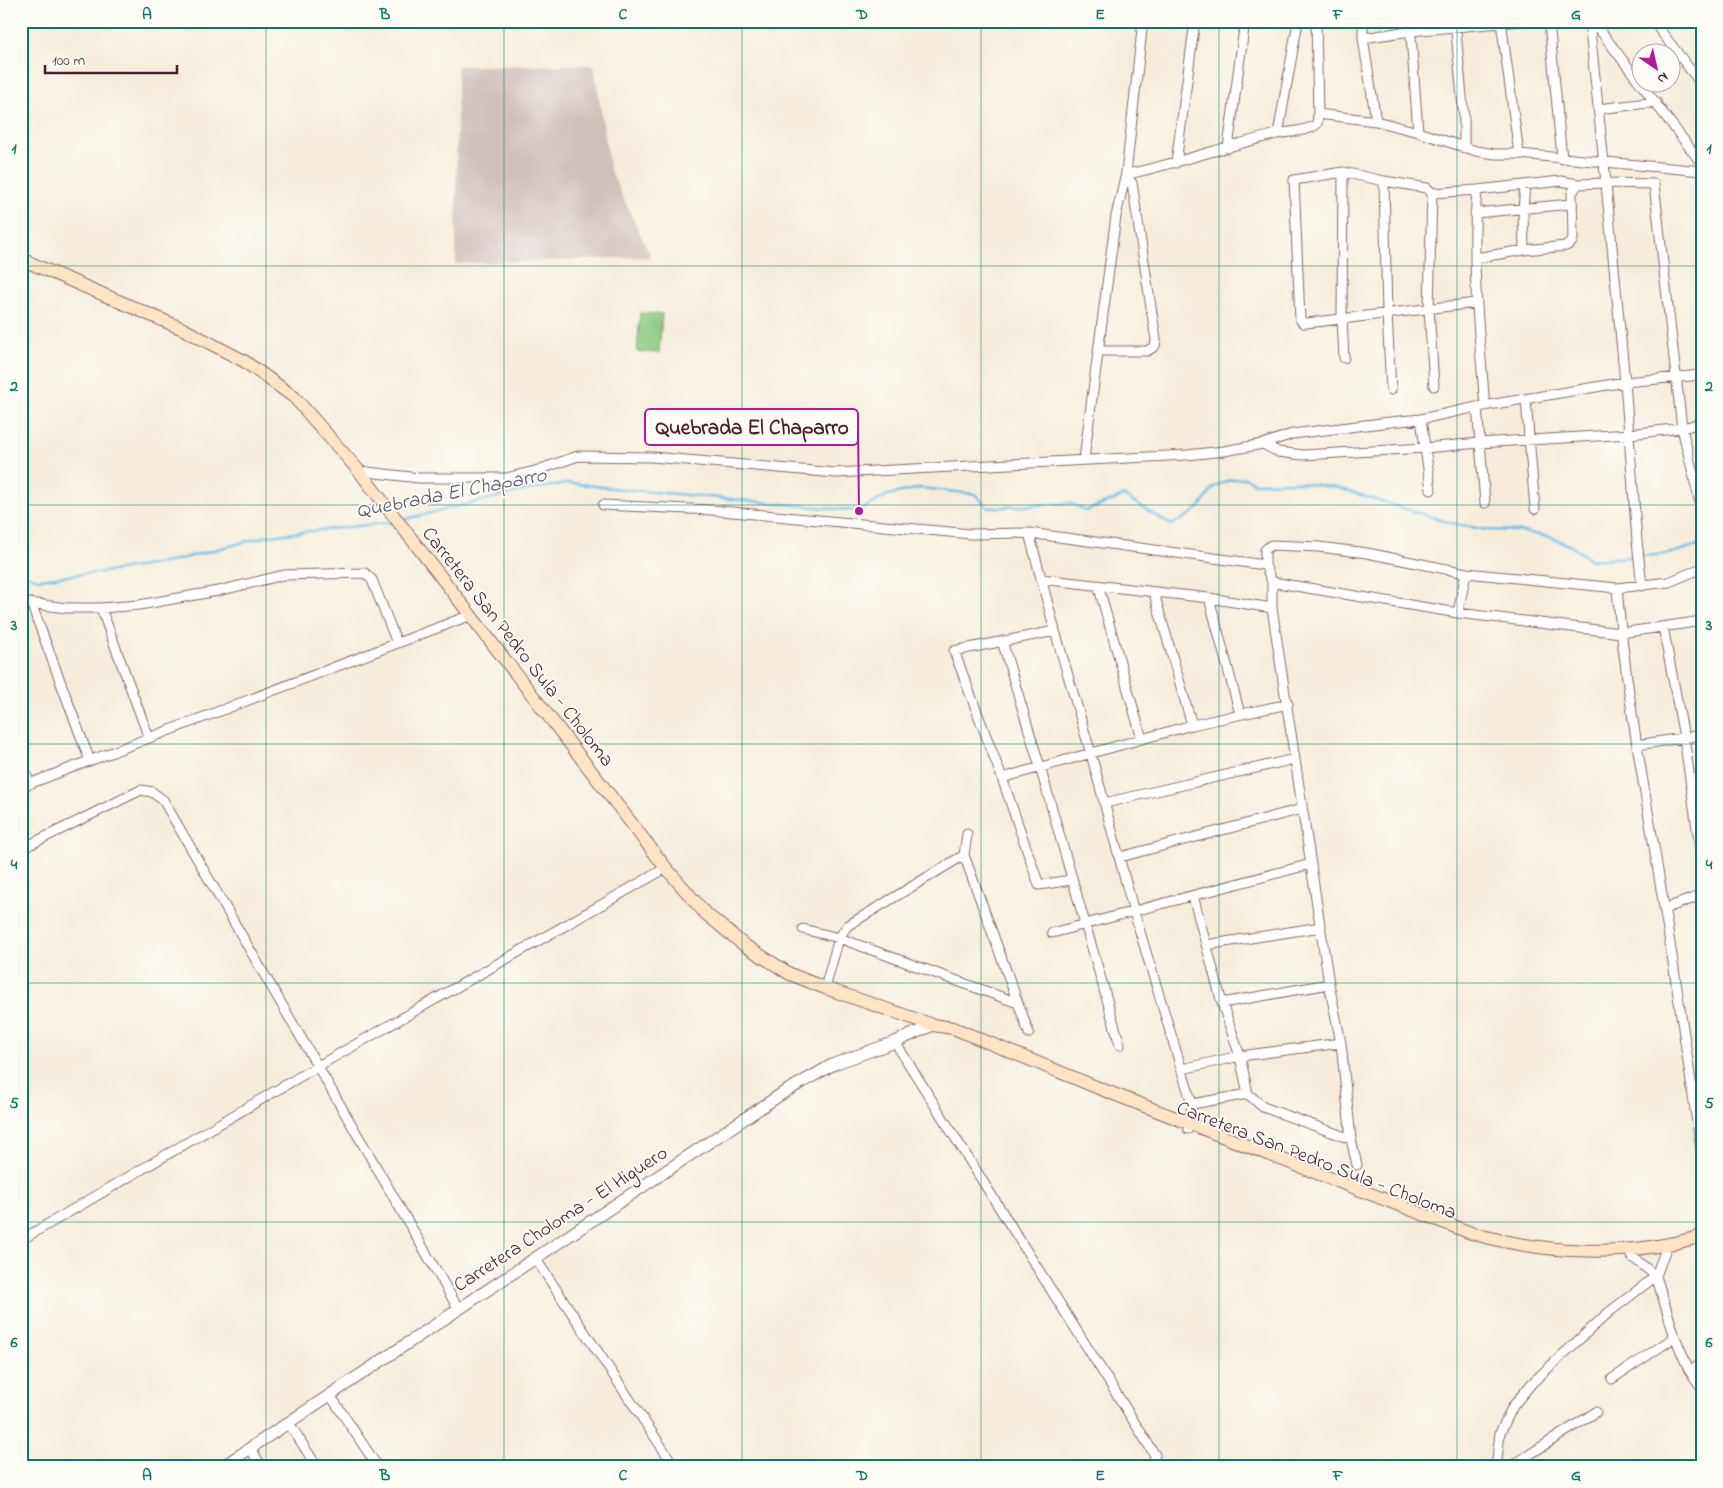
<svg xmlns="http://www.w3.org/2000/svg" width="1723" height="1488" viewBox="0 0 1723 1488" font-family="'Indie Flower',sans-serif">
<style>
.industrial{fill:#d0c0bc}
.green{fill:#88c87f;stroke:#697455}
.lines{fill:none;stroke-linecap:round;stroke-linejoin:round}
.stream{stroke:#6abae5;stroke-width:2.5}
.minor-casing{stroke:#866768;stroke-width:11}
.tertiary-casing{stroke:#866768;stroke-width:13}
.secondary-casing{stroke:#866768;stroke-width:14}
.minor{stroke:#fff;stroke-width:9}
.tertiary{stroke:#fff;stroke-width:11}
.secondary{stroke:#ffe4c6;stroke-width:12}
.grid{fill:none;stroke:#0f766e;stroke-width:1;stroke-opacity:0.55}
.labels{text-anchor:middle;stroke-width:4;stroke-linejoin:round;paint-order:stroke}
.street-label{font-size:20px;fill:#4a1f2b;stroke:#fdfcf7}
.water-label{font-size:21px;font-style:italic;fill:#55556c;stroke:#fdfcf7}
.leader{fill:none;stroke:#b5179e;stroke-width:2}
.callout-dot{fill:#b5179e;stroke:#fdfcf7;stroke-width:2}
.callout{fill:#fdfcf7;stroke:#b5179e;stroke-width:2}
.callout-label{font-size:21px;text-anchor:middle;font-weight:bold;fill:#4a1f2b}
.neatline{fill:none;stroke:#0f766e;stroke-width:2}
.grid-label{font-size:16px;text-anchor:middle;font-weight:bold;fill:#0f766e}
</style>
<rect width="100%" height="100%" fill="#fdfcf7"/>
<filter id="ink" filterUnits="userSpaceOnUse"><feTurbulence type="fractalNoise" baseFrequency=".02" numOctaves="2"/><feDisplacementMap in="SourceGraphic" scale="10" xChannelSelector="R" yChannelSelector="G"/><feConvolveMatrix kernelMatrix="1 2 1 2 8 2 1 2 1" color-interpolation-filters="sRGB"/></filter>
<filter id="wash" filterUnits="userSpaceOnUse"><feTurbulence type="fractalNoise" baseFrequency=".0096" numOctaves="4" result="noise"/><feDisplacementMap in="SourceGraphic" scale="20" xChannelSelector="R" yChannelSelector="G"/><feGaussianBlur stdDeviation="1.12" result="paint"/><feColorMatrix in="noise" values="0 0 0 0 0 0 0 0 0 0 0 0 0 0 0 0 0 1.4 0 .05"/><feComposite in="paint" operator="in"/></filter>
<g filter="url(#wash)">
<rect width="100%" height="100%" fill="#f5edda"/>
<path class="industrial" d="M594,65L610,170L651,257L456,264L457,66Z"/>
<path class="green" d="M640,313L662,314L659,353L637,352Z"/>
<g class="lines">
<path class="stream" d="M402,520L522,491L570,483L621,489L859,511L888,495L920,488L975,494L988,508L1071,503L1086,511L1124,496L1171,525L1183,519L1199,508L1214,487L1229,480L1246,478L1254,483L1295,482L1338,488L1451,523L1487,530L1517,531L1550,537L1571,546L1591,560L1668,554L1702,544
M21,573L38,579L112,571L169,562L267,536L394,522"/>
</g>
</g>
<g filter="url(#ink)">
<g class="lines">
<g class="minor-casing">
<path id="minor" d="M1143,21L1126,173H1133C1182,162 1229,145 1277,134C1290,131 1307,132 1317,124L1318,114L1316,21
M1363,21V38L1376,121
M1410,21L1418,132
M1455,21L1464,119V148
M1501,21L1519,154
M1549,21L1562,159
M1589,21L1604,163L1625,382L1637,541L1642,586
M1653,21L1702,85
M1589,22L1599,29L1702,164
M1363,38L1410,31L1522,21
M1598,109L1656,102
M1318,114L1376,121L1418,132L1476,151L1495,154H1519L1702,171
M1278,134L1298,21
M1228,148L1245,21
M1176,163L1195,21
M1343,172L1342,318L1344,358
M1384,181L1387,314L1391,390
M1477,190C1471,262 1479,334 1485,406
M1432,193L1477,190L1561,181L1578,184
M1475,213L1571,204
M1524,250L1523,209L1525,185
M1475,258L1524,250L1566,246L1571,243L1573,239L1572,193L1578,184L1606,183L1654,184L1682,428L1702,511
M1099,351H1147L1155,346L1156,340L1132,183L1130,181L1124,183
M1434,386L1429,308L1432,193L1427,188L1384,181L1343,172L1294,180L1300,319L1303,323H1307L1476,303
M1526,400L1535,509
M1477,407L1485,503
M1421,419L1431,490
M1263,444L1278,452L1303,455L1425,448L1479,443L1630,434L1682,428L1702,423
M1084,459L1116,216L1126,173
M359,471L419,478H506L535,471L578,456L652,457L836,473L1187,455L1224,451L1263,444L1292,434L1390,422L1421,419L1477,407L1625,382L1702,375
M603,505L711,510L971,534L1029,533L1265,565
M1029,533L1055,631L1091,754L1134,912L1192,1104L1188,1129
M1041,579L1209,598L1272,608
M1272,582L1458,613L1621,633L1702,621
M1098,585L1142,739
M1617,588C1626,696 1647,801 1664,907C1678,989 1689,1072 1702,1155
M1154,593L1192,725
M1209,598L1240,714
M21,602L66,608H101L139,605L218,591L284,575L365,573L372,580L397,643
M31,603L90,761
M101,608L149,738
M1458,613L1466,573
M1663,627L1684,737L1702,863
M1002,641L1040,767L1120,1045
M1637,745L1702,735
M21,762L30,784
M1002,778L954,651L1055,631
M21,787L471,615
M1105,803L1295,759
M967,834L964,855L1029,1033
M21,849L141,790L152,792L163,800L458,1308
M1120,857L1302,809
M1071,880L1039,885L1002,778L1192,725L1288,704
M1193,896L1222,1003L1240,1056L1248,1094
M1664,909L1702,895
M803,929L839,938L1018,1003
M1052,933L1311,864
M1206,945L1321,927
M825,988L839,938L847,926L964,855
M1222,1003L1329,984
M895,1042L1155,1455L1152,1467
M1182,1069L1240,1056L1341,1043
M1192,1104L1248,1094L1263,1107L1351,1139
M1357,1165L1351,1139L1341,1043L1329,984L1272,608V582L1265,565V550L1271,545L1319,547L1367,553L1466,573L1617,588L1669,582L1702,568
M21,1240L318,1066L666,868
M1631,1256L1656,1276L1675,1337L1689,1370L1702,1388
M535,1258L675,1467
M1689,1370L1702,1365
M1612,1379L1675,1337
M330,1395L378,1467
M289,1423L317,1467
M250,1448L262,1467
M1498,1467L1497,1459L1500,1433L1513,1406L1532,1383L1608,1313L1656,1276L1665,1251
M1510,1467L1596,1412"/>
</g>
<g class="tertiary-casing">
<path id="tertiary" d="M222,1467L783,1093L834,1064L895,1042L933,1025"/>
</g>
<g class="secondary-casing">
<path id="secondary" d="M21,259L183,329L244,361L294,397L359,471L666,868L705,913L744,945L790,974L825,988L933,1025L953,1028L1101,1089L1471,1233C1545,1254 1628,1258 1702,1236"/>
</g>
<use href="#minor" class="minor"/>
<use href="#tertiary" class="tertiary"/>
<use href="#secondary" class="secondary"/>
</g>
</g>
<path class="grid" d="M266,21V1467M504,21V1467M742,21V1467M981,21V1467M1219,21V1467M1457,21V1467M21,266H1702M21,505H1702M21,744H1702M21,983H1702M21,1222H1702"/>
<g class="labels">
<g class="street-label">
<text transform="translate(519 646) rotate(52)" y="7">Carretera San Pedro Sula - Choloma</text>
<text transform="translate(1317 1159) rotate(21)" y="7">Carretera San Pedro Sula - Choloma</text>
<text transform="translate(560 1218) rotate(-33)" y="7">Carretera Choloma - El Higuero</text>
</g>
<g class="water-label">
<text transform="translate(451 492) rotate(-11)" y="7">Quebrada El Chaparro</text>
</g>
</g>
<path class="leader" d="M859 511L858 427"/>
<circle class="callout-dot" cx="859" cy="511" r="5"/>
<rect class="callout" x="645" y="409" width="213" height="36" rx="5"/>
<g class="callout-label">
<text x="752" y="434">Quebrada El Chaparro</text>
</g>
<rect width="1723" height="1488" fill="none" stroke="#fdfcf7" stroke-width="55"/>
<g transform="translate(1656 68) rotate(146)"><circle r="24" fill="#fdfcf7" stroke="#b5a4a5"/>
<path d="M0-4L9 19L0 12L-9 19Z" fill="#b5179e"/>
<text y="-8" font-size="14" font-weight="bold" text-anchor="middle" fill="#4a1f2b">N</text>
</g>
<path d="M45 65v8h132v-8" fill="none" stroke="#4a1f2b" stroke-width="2.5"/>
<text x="52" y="65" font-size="15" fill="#4a1f2b" stroke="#fdfcf7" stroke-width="4" paint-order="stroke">100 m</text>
<rect x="28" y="28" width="1668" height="1432" class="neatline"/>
<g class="grid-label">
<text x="147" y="19">A</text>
<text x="385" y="19">B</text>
<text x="623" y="19">C</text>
<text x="862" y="19">D</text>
<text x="1100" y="19">E</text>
<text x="1338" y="19">F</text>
<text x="1576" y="19">G</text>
<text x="14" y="153">1</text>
<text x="1709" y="153">1</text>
<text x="14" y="391">2</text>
<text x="1709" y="391">2</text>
<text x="14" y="630">3</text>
<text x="1709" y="630">3</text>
<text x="14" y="869">4</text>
<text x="1709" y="869">4</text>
<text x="14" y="1108">5</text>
<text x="1709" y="1108">5</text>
<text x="14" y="1347">6</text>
<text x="1709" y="1347">6</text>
<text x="147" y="1480">A</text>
<text x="385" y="1480">B</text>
<text x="623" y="1480">C</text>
<text x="862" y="1480">D</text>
<text x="1100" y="1480">E</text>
<text x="1338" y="1480">F</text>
<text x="1576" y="1480">G</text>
</g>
</svg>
